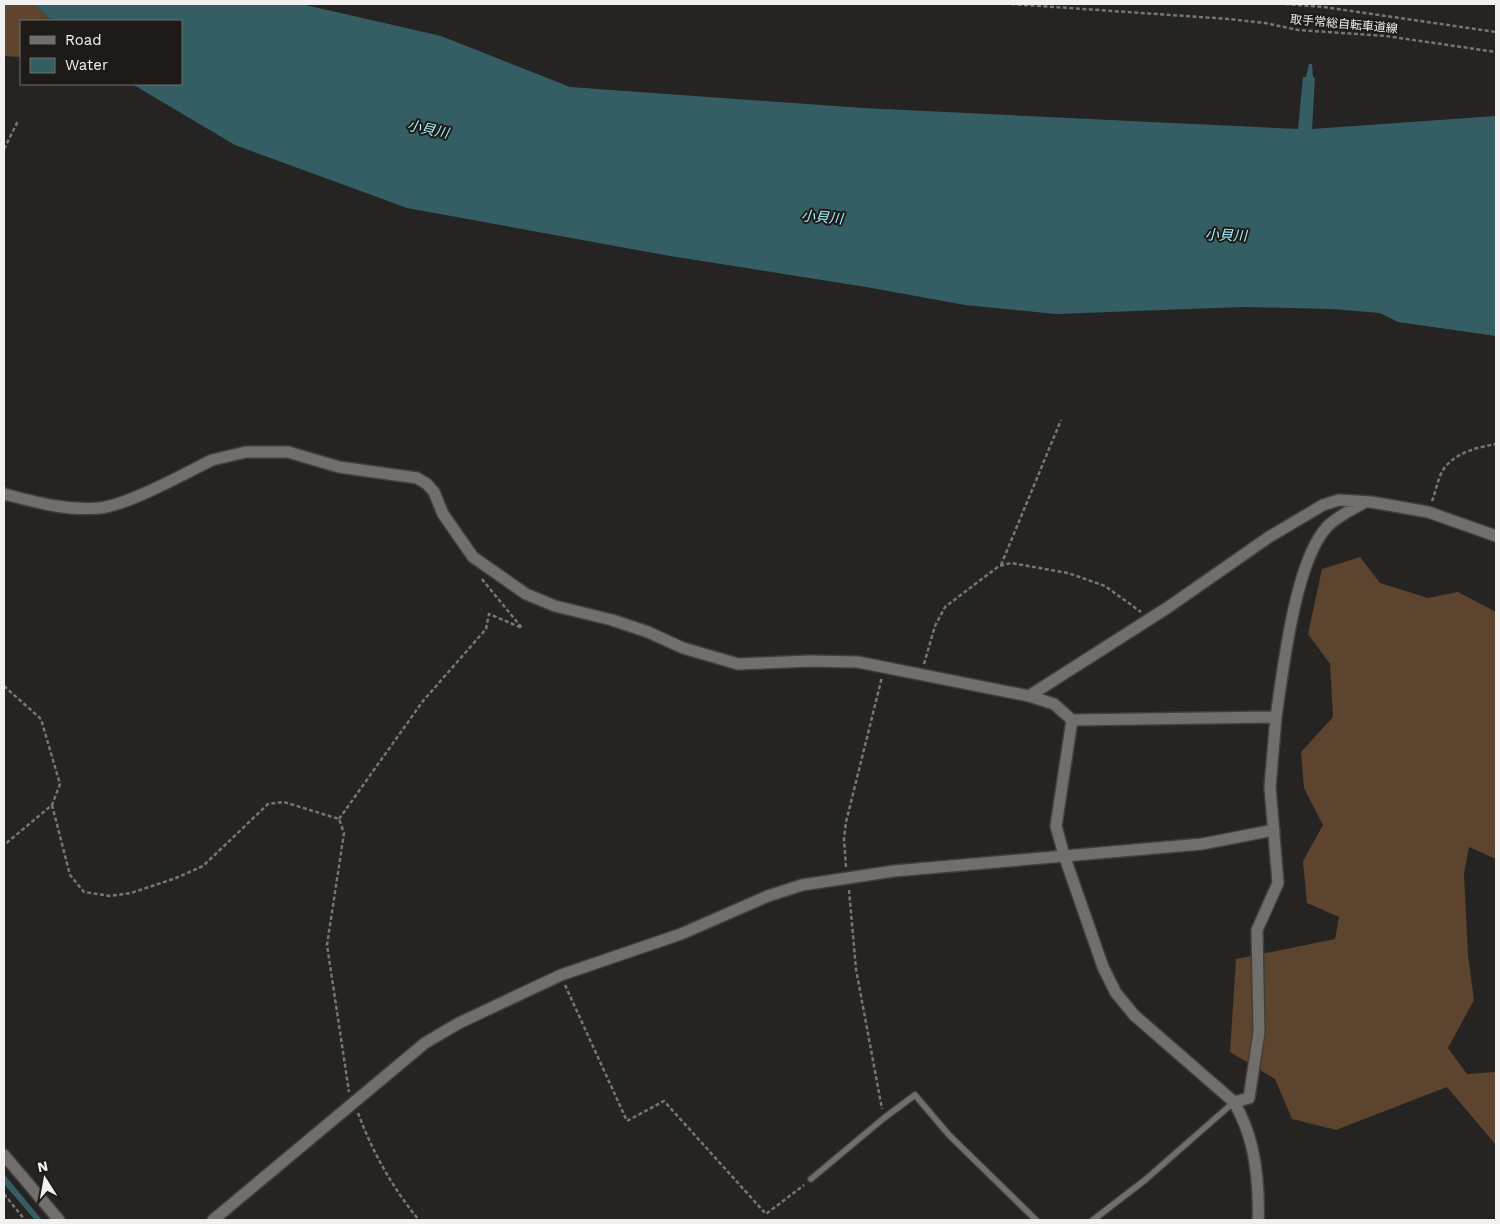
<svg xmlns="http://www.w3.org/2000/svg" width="1500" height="1224" viewBox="0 0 1500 1224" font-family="'Work Sans','Noto Sans JP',sans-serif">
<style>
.forest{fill:#5c442e}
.water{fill:#345e63}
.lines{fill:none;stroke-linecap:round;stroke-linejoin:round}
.lane-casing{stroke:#413f3d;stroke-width:8}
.street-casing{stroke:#413f3d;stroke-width:14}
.path{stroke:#777674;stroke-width:2.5;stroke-dasharray:4 2.5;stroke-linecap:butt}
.lane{stroke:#716e6c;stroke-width:5.5}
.street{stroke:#716e6c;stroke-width:11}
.labels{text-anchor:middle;stroke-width:4;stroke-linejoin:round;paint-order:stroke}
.street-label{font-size:12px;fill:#f2f1ef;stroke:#1d1a18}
.water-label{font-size:14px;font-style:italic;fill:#a5f4fe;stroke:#1d1a18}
</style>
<rect width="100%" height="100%" fill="#262422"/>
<path class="forest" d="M4,4H33L53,21H21V57L4,56Z
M1360,557L1380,583L1428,598L1458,592L1496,612V859L1469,847L1464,874L1468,955L1474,1000L1448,1048L1467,1074L1496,1072V1145L1447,1087L1336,1130L1292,1119L1275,1079L1230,1052L1236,959L1335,939L1339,917L1307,903L1303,861L1323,825L1304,788L1301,752L1333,717L1330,664L1308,634L1322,569Z"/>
<path class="water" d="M33,4H301L441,36L570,87L863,108L1298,129L1303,77H1306L1309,64H1312L1313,77L1315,78L1312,129L1496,116V336L1398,322L1380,313L1332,309L1243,307L1056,314L965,305L866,287L670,256L407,208L235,145L132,84H181V21H53Z
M4,1174L42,1220H35L4,1184Z"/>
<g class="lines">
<g class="lane-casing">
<path id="lane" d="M811,1179L884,1118L915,1095L949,1135L1036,1220
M1093,1220L1145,1180L1234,1102"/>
</g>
<g class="street-casing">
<path id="street" d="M4,494C35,502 66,511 99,508C126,506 186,473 212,460L246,452H288L339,467L417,478L427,484L434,492L443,514L473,557L526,594L555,606L612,620L648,632L683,648L738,664L810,661L858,662L1029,696L1054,704L1072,720L1056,826L1064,855L1103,967L1116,993L1134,1015L1234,1102C1251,1132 1256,1159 1258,1193C1258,1202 1259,1211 1258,1220
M1029,696L1167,608L1269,537L1323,505L1339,500L1371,502L1428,512L1496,536
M1276,717C1283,670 1295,561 1327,527C1337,516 1352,510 1365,502
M1072,720L1276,717L1270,787L1278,883L1257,930L1259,1032L1249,1098L1234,1102
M4,1155L59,1220
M213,1220L425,1043L459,1023L561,975L681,934L768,896L802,885L894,871L1202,844L1274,830"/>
</g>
<path class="path" d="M1011,4L1229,19L1265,23L1298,30L1386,36L1496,52
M1285,4L1324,7L1496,32
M4,149L18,121
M1432,501C1436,491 1438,478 1443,470C1454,453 1478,447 1496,444
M1001,565L1061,420
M924,664L935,626L945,607L999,566L1011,563L1068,573L1105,586L1141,612
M4,686L41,719L60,784L52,805L4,845
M52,805L70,875L84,892L110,896L131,893L176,878L203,866L268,804L284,802L339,819L344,833L327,945L349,1092
M339,819L423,701L486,629L489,614L522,628L481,578
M846,867L844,839L846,822L882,677
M849,890L856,969L882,1109
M565,985L627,1121L664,1101L766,1214L804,1185
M358,1113C372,1151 393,1189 419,1220
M4,1194L25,1220"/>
<use href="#lane" class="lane"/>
<use href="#street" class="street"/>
</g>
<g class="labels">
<g class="street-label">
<text transform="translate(1344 24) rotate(5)" y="4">取手常総自転車道線</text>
</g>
<g class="water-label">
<text transform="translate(428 129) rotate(12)" y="5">小貝川</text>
<text transform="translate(822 217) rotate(5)" y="5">小貝川</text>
<text transform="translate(1226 235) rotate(2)" y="5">小貝川</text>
</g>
</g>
<rect width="1500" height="1224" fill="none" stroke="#f2f1ef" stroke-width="10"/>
<rect x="20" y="20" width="162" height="65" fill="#1d1a18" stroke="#72706e"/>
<rect x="30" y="36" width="25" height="8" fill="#716e6c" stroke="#72706e"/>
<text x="65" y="45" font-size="15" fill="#f2f1ef">Road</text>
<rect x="30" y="58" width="25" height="15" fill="#345e63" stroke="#72706e"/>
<text x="65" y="70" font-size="15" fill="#f2f1ef">Water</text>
<g transform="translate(45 1179) rotate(349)" stroke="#1d1a18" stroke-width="4" paint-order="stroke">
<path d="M0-4L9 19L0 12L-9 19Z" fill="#f2f1ef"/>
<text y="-8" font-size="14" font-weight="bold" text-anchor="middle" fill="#f2f1ef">N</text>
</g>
</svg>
